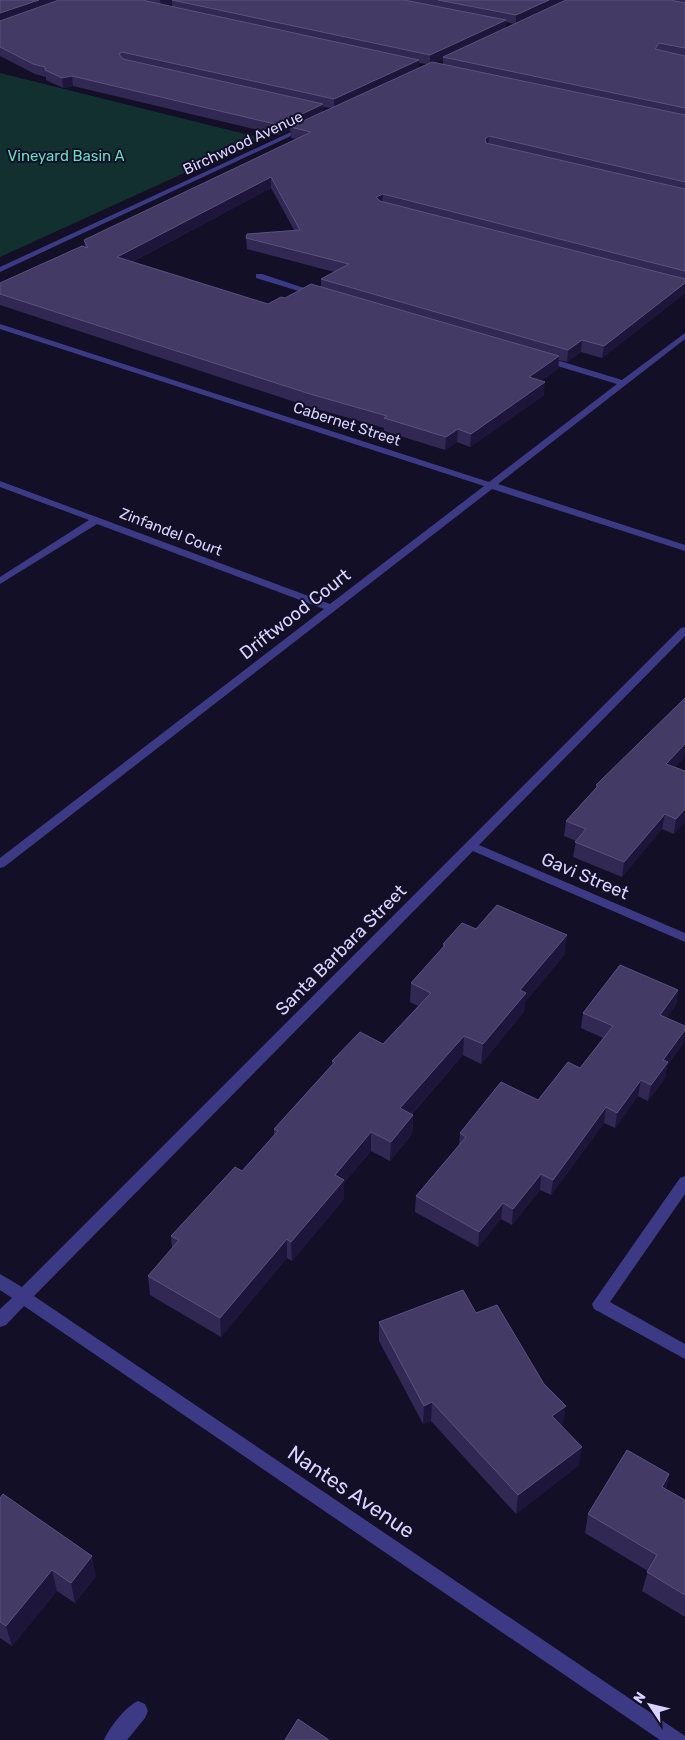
<svg xmlns="http://www.w3.org/2000/svg" width="685" height="1740" viewBox="0 0 685 1740" font-family="Rubik,sans-serif">
<style>
.green{fill:#12302f}
.lines{fill:none;stroke-linecap:round;stroke-linejoin:round}
.street{fill:#3d3a85;fill-rule:evenodd}
.wall{fill:#312854;fill-rule:evenodd}
.shaded-wall{fill:#1d163a}
.building{fill:#433a66;stroke:#5a527e}
.labels{text-anchor:middle;stroke-width:4;stroke-linejoin:round;paint-order:stroke}
.far-street-label{font-size:15px;fill:#d9d4ff;stroke:#130f26}
.far-park-label{font-size:15px;fill:#5fe0c0;stroke:#130f26}
.street-label{font-size:18px;fill:#d9d4ff;stroke:#130f26}
.near-street-label{font-size:21px;fill:#d9d4ff;stroke:#130f26}
</style>
<rect width="100%" height="100%" fill="#130f26"/>
<path class="green" d="M0,73L261,138L0,257Z"/>
<g class="lines">
<path class="street" d="M306,125L308,126V128L0,272V267Z
M256,274H262L322,294L315,296L256,278Z
M0,324L489,482L617,384L541,361V357H547L622,380L685,333V339L498,484L685,545V551L492,489L4,867L0,868V858L324,609L97,524L0,584V577L89,520L0,487V481L330,604L484,486L0,329Z
M685,627V636L479,845L685,933V942L473,851L34,1296L685,1736V1740H660L24,1306L6,1325L0,1327V1309L12,1298L0,1290V1274L22,1287L681,628Z
M685,1176V1194L610,1302L685,1344V1359L594,1309L592,1304L680,1178Z
M138,1701L145,1704L148,1711L145,1718L127,1740H104C110,1727 125,1707 138,1701Z"/>
</g>
<path class="wall" d="M0,0H685V293L602,358L581,352L567,362L559,360L558,369L541,381L544,395L470,447L457,442L445,450L384,431V428L310,407L0,305V283L85,247L84,240L296,139L291,138L290,130L279,135L73,86L63,88L46,80V77L35,74L0,56ZM172,3V7L166,5ZM506,22L515,24L505,28ZM443,59V64L435,63ZM419,63L427,64L419,68ZM323,107L331,108L323,112ZM271,188L294,230L246,238L247,249L334,272L321,279V287L268,304L132,262Z
M675,767L685,771L674,834L662,829L622,877L573,857L576,841L564,836L566,821L596,788V785Z
M476,929L565,954L525,1002L524,1012L481,1064L463,1055L412,1114L413,1115L412,1134L390,1161L371,1151L344,1183V1199L292,1261L287,1258L221,1337L150,1295L148,1276L172,1249L171,1236L242,1171L274,1135V1129L332,1064V1061L383,1044L418,1006L410,1002L411,983L443,948V944Z
M678,990L676,1005L666,1018L684,1042L667,1066L665,1078L648,1101L638,1096L615,1128L604,1123L551,1195L540,1190L512,1225L501,1219L478,1247L415,1212L416,1196L459,1145L460,1133L538,1100L580,1068L603,1038L581,1028L583,1013Z
M476,1313L563,1425L561,1426L579,1465L516,1514L431,1421L423,1424L379,1341V1322Z
M669,1474L666,1489L685,1500V1617L642,1591L648,1571L585,1533L588,1514Z
M0,1498L96,1576L75,1603L57,1591L12,1646L0,1638Z"/>
<path class="shaded-wall" d="M39,0H68L0,23V13Z
M160,0H180H172V3L161,7Z
M549,0H568L516,24V15Z
M506,20L505,30L443,57V59L430,65V55Z
M419,60V70L334,109V99Z
M72,76L73,86L63,88L62,78Z
M323,104V115L290,127V130L279,135V125Z
M489,136L488,147L485,139Z
M271,177V188L118,269L117,257Z
M383,194L382,205L376,197Z
M685,283V293L602,358L604,346Z
M582,340L581,352L567,362L568,350Z
M559,356L558,369L528,390L529,377Z
M545,382L544,395L470,447L471,434Z
M458,429L457,442L445,450L446,437Z
M685,744V757L664,779L666,764Z
M685,809V822L674,834L676,819Z
M665,814L662,829L622,877L624,862Z
M567,935L565,954L525,1002L524,1012L481,1064L483,1044L520,990Z
M678,990L676,1005L657,1031L660,1015Z
M685,1030L684,1042L667,1066L665,1078L648,1101L651,1085L663,1060Z
M464,1036L463,1055L400,1127V1108Z
M641,1080L638,1096L615,1128L617,1113Z
M606,1107L604,1123L551,1195L553,1180Z
M413,1115L412,1134L390,1161L391,1142Z
M371,1132V1151L344,1183V1199L292,1261L291,1242L335,1175Z
M541,1174L540,1190L512,1225L513,1209Z
M503,1203L501,1219L478,1247L479,1232Z
M287,1239V1258L221,1337L220,1318Z
M432,1402L431,1421L423,1424L424,1406Z
M566,1406L563,1425L550,1435L552,1416Z
M582,1447L579,1465L516,1514L518,1495Z
M669,1474L665,1494L662,1487Z
M92,1556L96,1576L75,1603L71,1583Z
M52,1570L57,1591L12,1646L6,1626Z"/>
<path class="building" d="M0,0H39L0,13Z
M59,0H142L419,60L334,99L122,52L119,54L123,59L323,104L279,125L72,76L62,78L45,70V67L33,64L0,47V21Z
M172,0H404L506,20L430,55Z
M438,0H549L516,15Z
M566,0H670L685,3V48L659,43L655,49L685,56V108L443,57Z
M432,62L685,115V182L489,136L485,139L486,143L685,189V271L383,194L376,197L380,201L685,279V283L604,346L582,340L568,350L321,279L349,264L246,238L247,234L300,230L271,177L117,257L268,304L281,297L285,298L311,284L559,356L529,377L545,382L471,434L458,429L446,437L384,418L387,416L310,394L0,294V283L82,246L88,248L84,240L311,132L290,127Z
M685,698V744L666,764L685,771V809L676,819L665,814L624,862L575,842L586,829L566,821L598,786L596,785Z
M497,905L567,935L520,990L526,993L483,1044L464,1036L400,1108L413,1115L391,1142L371,1132L335,1175L344,1180L291,1242L287,1239L220,1318L148,1276L179,1240L171,1236L235,1167L242,1171L278,1131L274,1129L335,1062L332,1061L360,1032L383,1044L431,993L411,983L445,945L443,944L462,923L476,929Z
M620,965L678,990L660,1015L685,1026V1030L663,1060L668,1062L651,1085L641,1080L617,1113L606,1107L553,1180L541,1174L513,1209L503,1203L479,1232L416,1196L466,1137L460,1133L501,1082L538,1100L568,1062L580,1068L613,1026L583,1013Z
M463,1290L476,1313L497,1305L544,1384L566,1406L552,1416L582,1447L518,1495L432,1402L424,1406L379,1322Z
M627,1450L669,1474L662,1487L685,1500V1595L647,1572L657,1555L588,1514Z
M3,1494L92,1556L71,1583L52,1570L6,1626L0,1622V1498Z
M298,1719L329,1740H285Z"/>
<g class="labels">
<g class="far-street-label">
<text transform="translate(243 143) rotate(-25)" y="5">Birchwood Avenue</text>
<text transform="translate(347 424) rotate(18)" y="5">Cabernet Street</text>
<text transform="translate(171 532) rotate(21)" y="5">Zinfandel Court</text>
</g>
<g class="far-park-label">
<text x="66" y="161">Vineyard Basin A</text>
</g>
<g class="street-label">
<text transform="translate(295 614) rotate(-38)" y="6">Driftwood Court</text>
<text transform="translate(585 876) rotate(23)" y="6">Gavi Street</text>
<text transform="translate(341 950) rotate(-45)" y="6">Santa Barbara Street</text>
</g>
<g class="near-street-label">
<text transform="translate(351 1492) rotate(34)" y="7">Nantes Avenue</text>
</g>
</g>
<g transform="translate(650 1705) rotate(305)" stroke="#130f26" stroke-width="4" paint-order="stroke">
<path d="M0-4L9 19L0 12L-9 19Z" fill="#d9d4ff"/>
<text y="-8" font-size="14" font-weight="bold" text-anchor="middle" fill="#d9d4ff">N</text>
</g>
</svg>
